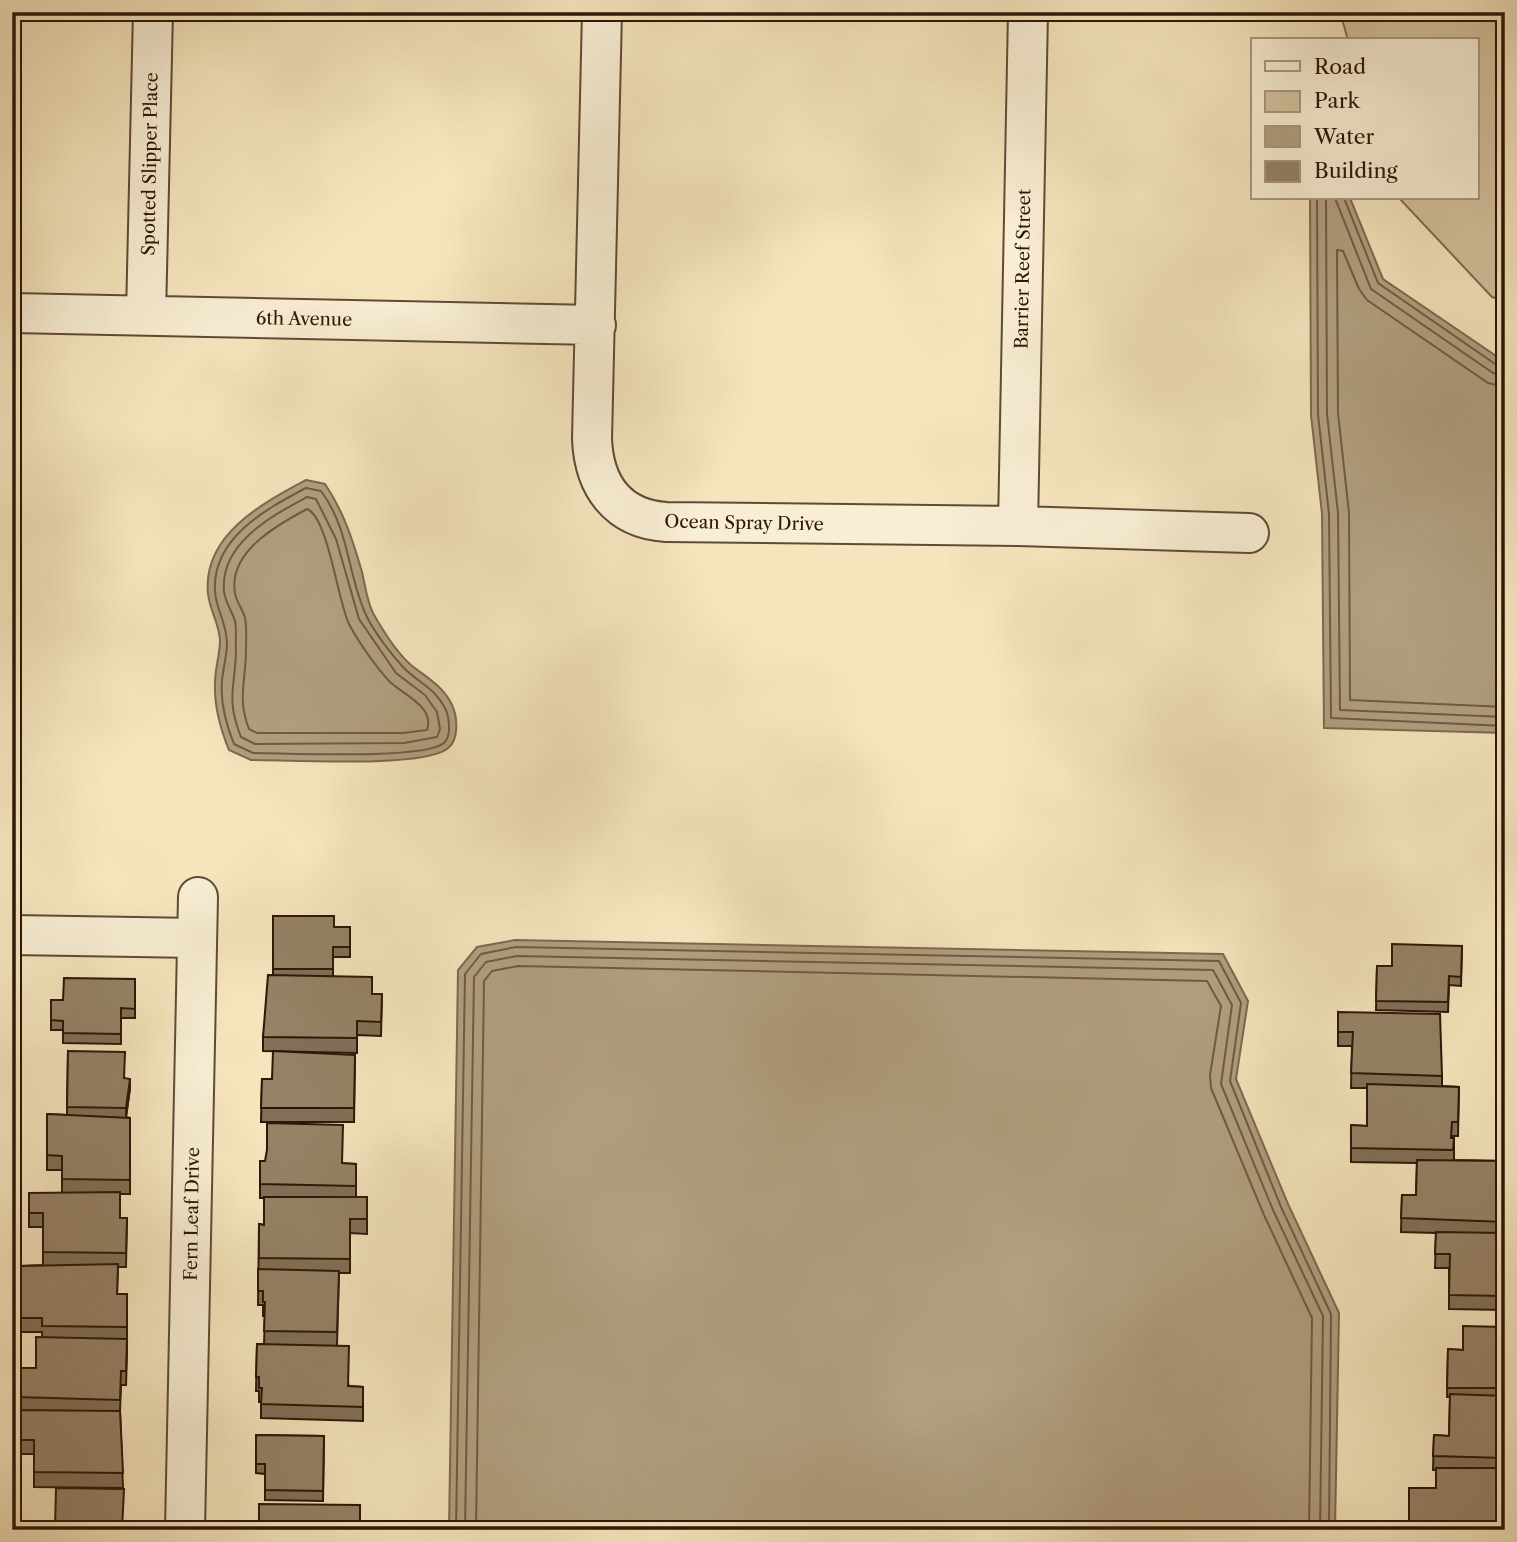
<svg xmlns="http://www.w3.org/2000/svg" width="1517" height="1542" viewBox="0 0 1517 1542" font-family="'Libre Caslon Text',serif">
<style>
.green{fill:#d3c29e;stroke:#806c53;stroke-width:2}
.water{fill:#b19f7f;stroke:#7d684f;stroke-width:2}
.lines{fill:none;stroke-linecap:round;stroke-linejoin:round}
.shore{stroke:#705a44;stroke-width:2}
.minor-casing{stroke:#604a35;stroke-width:42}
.minor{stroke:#f8eed4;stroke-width:38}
.wall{fill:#807058;stroke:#2e1608;stroke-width:2}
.shaded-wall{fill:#685b47;stroke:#2e1608;stroke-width:2}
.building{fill:#958266;stroke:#2e1608;stroke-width:2}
.labels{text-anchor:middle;stroke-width:5;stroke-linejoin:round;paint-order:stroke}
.street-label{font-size:18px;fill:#2e1608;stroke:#f8eed4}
</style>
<rect width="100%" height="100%" fill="#f5e5bd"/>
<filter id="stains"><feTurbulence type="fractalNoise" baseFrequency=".00286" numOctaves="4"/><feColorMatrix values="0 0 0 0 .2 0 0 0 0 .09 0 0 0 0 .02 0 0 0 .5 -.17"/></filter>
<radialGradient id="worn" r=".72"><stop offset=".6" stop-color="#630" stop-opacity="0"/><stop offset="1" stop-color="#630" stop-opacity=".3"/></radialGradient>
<path class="green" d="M1340,12H1505V301L1492,297L1399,198H1477V40H1348Z"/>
<path class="water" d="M1310,198H1350L1383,279L1505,362V733L1324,728L1322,514L1311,415Z
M306,480L325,484C344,512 353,541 362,572C365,585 367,601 373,613C382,629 397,653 411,665C426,677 443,686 452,705C458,718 459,741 447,749C421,768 289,760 251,760L229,750C220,728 214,707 215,683C215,668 220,655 220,640C219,623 210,611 208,594C202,535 263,503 306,480Z
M515,940L1223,954L1248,1001L1236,1079L1288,1204L1339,1313L1335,1530H449L458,970L477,947Z"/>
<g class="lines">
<path class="shore" d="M1317,198L1318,414L1329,514L1331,718L1505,726
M1326,198L1327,414L1338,513L1340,710L1505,717
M1335,198L1371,289L1493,373L1505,376
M1344,198L1378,283L1498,366L1505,367
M1505,387L1488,383L1367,300L1359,289L1343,251L1337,250L1338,413L1349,513L1350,700L1505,707
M306,488L321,491C350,530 347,574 366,615C374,632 391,654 403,667C417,682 435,688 445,708C449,716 452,736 444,743C423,760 287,753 253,753L234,744C226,724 220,703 222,681C223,668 227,656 227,643C226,620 216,610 215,591C212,538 266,509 306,488Z
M307,497L316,499L336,539L359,619L396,673L425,695L437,712L440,729L437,737L404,743L255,744L241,737C225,697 236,686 236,648C235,640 237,630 235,621C232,611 225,602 224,591C220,543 272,516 307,497Z
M307,509C328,517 338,602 349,624C359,643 376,667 390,682C404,695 435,707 427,730L403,733H257L249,729C237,699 246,680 246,650C246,640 247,628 245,618C243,609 236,602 235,593C228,552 277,525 307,509Z
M456,1530L465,974L481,954L516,947L1219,961L1241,1003L1230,1081L1281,1207L1331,1314L1329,1530
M465,1530L474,977L486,962L517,956L1213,970L1232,1005L1221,1084L1273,1210L1323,1316L1320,1530
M476,1530L484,981L492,971L518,966L1207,981L1221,1006L1210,1075L1211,1088L1264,1215L1312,1318L1309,1530"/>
<g class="minor-casing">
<path id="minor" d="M602,12L592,439C594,486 618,519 666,522L1018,526L1249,533
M12,313L596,325
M146,315L153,12
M1018,526L1028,12
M12,935L197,938
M185,1530L198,897"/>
</g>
<use href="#minor" class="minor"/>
</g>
<path class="wall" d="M273,916L334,927H350V957H333V976L372,994H382L381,1036L357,1035V1053L263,1051V1037L273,975Z
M1462,946L1461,986L1449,985L1448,1012L1376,1010L1377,966H1392Z
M135,979V1018H121V1044L63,1043V1030H51V1000H63Z
M1338,1012L1442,1076V1086L1459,1087L1458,1136H1452L1451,1138H1454V1160L1505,1161V1310L1449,1309V1268H1435L1436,1233L1401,1232L1402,1195H1416L1417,1163L1351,1162V1125L1367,1126V1088H1351L1352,1046H1338Z
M68,1051L124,1078L130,1088L126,1117L130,1118V1194H120V1218H127L126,1267H118L117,1294H127V1353L126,1385H121L120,1411L123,1488L34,1487V1454H16V1368H36L42,1337V1332H21V1266L43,1265V1227H29V1193H62V1170H47V1114L67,1115Z
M355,1055L354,1122H261L262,1079H272Z
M260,1161L356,1164V1197H367V1234L350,1233V1273H339L337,1346L349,1386L363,1387V1421L261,1418V1402H259V1391H256L257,1344H264L265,1316H263V1305H258L259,1224L264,1225V1198H260Z
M1505,1327V1530L1436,1488V1470H1433L1434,1435L1449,1436L1450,1397H1447L1448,1349L1463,1350Z
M256,1435L324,1436L323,1501L265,1500V1474L256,1473Z"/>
<path class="shaded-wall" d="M130,1079V1088L126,1117V1108Z"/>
<path class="building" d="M273,916H334V927H350V947H333V969H273Z
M1392,944L1462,946L1461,977L1449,976L1448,1002L1376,1001L1377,966H1392Z
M268,975L372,977V994H382L381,1022L357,1021V1038L263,1037Z
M64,978L135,979V1009L121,1008V1034L63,1033V1021L51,1020V1000H63Z
M1338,1012L1440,1014L1442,1076L1351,1073L1353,1032H1338Z
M68,1051L125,1052L124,1078L130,1079L126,1108L67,1107Z
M273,1051L355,1055L354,1108H261L262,1079H272Z
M1367,1084L1459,1087L1458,1122H1452L1451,1138H1454L1453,1150L1351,1148V1125L1367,1126Z
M47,1114L130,1118V1180L62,1179V1156L47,1155Z
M267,1123L343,1125L342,1163L356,1164V1186L260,1184V1161H265L267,1150Z
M1417,1160L1505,1161V1222L1401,1218L1402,1195H1416Z
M120,1192V1218H127L126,1253L43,1252V1213H29V1193Z
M264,1197H367V1219H350V1259L259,1258V1224L264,1225Z
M1436,1232L1505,1233V1296L1449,1295L1450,1254H1435Z
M118,1264L117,1294H127V1327L42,1326V1318H21V1266Z
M258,1269L339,1271L337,1332L264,1331L265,1302H263V1291H258Z
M1463,1326L1505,1327V1388H1447L1448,1349L1463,1350Z
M36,1337L127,1339L126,1371H121L120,1400L16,1397V1368H36Z
M257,1344L349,1346L348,1386L363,1387V1407L261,1404L262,1388H259V1377H256Z
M1450,1394L1505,1396V1458L1433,1456L1434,1435L1449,1436Z
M16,1410L120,1411L123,1473L34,1472V1440H16Z
M256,1435L324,1436L323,1491L265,1490V1464H256Z
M1436,1468H1505V1530H1409V1488H1436Z
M56,1488L124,1489L122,1530H41L55,1529Z
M259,1504L360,1505V1530H259Z"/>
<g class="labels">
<g class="street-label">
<text transform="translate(150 164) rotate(-89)" y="6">Spotted Slipper Place</text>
<text transform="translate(1023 269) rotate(-89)" y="6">Barrier Reef Street</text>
<text transform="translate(304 319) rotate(1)" y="6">6th Avenue</text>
<text transform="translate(744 523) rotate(1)" y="6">Ocean Spray Drive</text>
<text transform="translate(192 1214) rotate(-89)" y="6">Fern Leaf Drive</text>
</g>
</g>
<rect width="1517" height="1542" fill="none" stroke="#f5e5bd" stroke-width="42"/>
<rect x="14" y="14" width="1489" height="1514" fill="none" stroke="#2e1608" stroke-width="3.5"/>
<rect x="21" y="21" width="1475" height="1500" fill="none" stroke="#2e1608" stroke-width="2"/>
<rect x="1251" y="38" width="228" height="161" fill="#f8eed4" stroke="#a79882" stroke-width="2"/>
<rect x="1265" y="61" width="35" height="10" fill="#f8eed4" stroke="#a79882" stroke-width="2"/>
<text x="1314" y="74" font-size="21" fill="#2e1608">Road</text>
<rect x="1265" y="91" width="35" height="21" fill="#d3c29e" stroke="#a79882" stroke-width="2"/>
<text x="1314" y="108" font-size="21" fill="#2e1608">Park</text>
<rect x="1265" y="126" width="35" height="21" fill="#b19f7f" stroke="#a79882" stroke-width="2"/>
<text x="1314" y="144" font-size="21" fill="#2e1608">Water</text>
<rect x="1265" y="161" width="35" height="21" fill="#958266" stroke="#a79882" stroke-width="2"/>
<text x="1314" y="178" font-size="21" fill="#2e1608">Building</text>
<rect width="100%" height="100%" filter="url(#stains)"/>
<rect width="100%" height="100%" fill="url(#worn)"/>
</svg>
